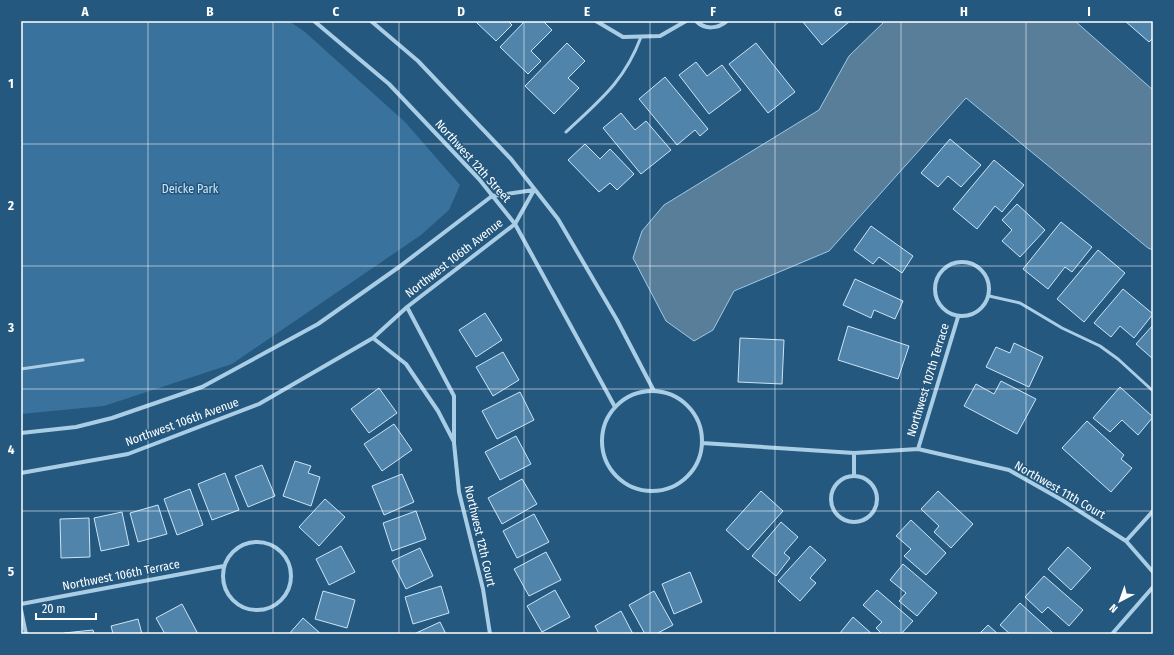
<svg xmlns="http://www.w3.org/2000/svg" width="1174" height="655" viewBox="0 0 1174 655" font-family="'Fira Sans Condensed',sans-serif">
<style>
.green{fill:#38729d}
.water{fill:#597e99;stroke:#9ec9e7}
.building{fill:#5084aa;stroke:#cde4f5}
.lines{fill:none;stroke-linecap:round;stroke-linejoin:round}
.service{stroke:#aacde6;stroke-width:3}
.minor{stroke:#aacde6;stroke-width:4}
.grid{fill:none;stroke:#fff;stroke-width:1;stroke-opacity:0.55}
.labels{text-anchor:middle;stroke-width:3;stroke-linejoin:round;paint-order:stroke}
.street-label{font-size:12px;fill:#fff;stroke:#24587f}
.park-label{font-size:12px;fill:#cde4f5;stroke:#24587f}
.neatline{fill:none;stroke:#fff;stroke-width:1.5}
.grid-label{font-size:13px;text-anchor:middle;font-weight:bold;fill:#fff}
</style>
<rect width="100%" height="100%" fill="#24587f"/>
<path class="green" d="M21,21H289L305,32L405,122L460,185L449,210L421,235L232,364L104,406L21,414Z"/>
<path class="water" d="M885,21H1075L1153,90V250L1148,248L966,98L829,251L734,291L713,330L694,341L666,321L633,258L642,231L664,205L819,110L849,56Z"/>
<path class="building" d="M475,21H508L512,25L496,41Z
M525,21H543L552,30L531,51L541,61L528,74L500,47Z
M802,21H850L822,45Z
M1125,21H1153V38L1149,42Z
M567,43L585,61L568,78L579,88L554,114L525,86Z
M756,43L795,92L768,113L729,64Z
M696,62L707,76L722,65L741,90L709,114L679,75Z
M665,77L708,129L700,136L695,130L677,145L639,99Z
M621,113L635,130L646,121L671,150L641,174L603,128Z
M950,139L981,165L961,187L948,176L938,187L921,173Z
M585,144L600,159L610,149L634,174L617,190L610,183L599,192L568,160Z
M994,160L1024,185L1002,212L995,206L977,229L953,209Z
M1017,204L1045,230L1020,257L1002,241L1012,230L1002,220Z
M1061,222L1092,247L1072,272L1065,267L1048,289L1023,269Z
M871,226L913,256L902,273L879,257L873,264L854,250Z
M1098,250L1125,273L1084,322L1057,299Z
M855,279L903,301L895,319L874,310L871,318L843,305Z
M1123,289L1153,314L1134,338L1120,326L1111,337L1094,323Z
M485,313L502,340L476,357L459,330Z
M1153,325V359L1136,344Z
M848,326L909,346L898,379L838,360Z
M740,338L784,340L782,384L738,382Z
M1014,343L1043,357L1029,387L986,367L996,347L1010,353Z
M503,352L519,380L493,396L476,367Z
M1001,381L1036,399L1017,434L964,406L976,384L994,394Z
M1120,387L1153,417L1138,435L1122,420L1110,432L1093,418Z
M379,388L397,413L369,433L351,409Z
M520,392L534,420L497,439L482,411Z
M1087,421L1124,455L1121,459L1132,468L1111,492L1062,448Z
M394,424L412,450L382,471L364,444Z
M516,436L531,464L500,480L485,452Z
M295,461L311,466L308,473L320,477L311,506L283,496Z
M262,465L275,496L248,507L235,476Z
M225,473L239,510L212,520L198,484Z
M402,474L414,502L384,515L372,486Z
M522,479L537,504L502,524L488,498Z
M190,489L203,525L177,535L164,499Z
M761,491L783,511L748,550L726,530Z
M938,491L973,524L951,548L934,532L939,526L921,509Z
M325,499L345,517L319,546L299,527Z
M158,505L167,534L138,542L130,513Z
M416,511L426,539L392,551L383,523Z
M122,512L129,545L101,551L94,518Z
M534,514L549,542L517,558L503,531Z
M89,518L90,557L61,558L60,519Z
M911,520L946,553L926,575L904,556L911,549L896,536Z
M781,522L798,537L784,553L790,558L776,576L752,556Z
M341,546L355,572L329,585L316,559Z
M810,546L826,560L810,578L816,583L800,601L778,581Z
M1068,547L1091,568L1071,590L1048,569Z
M420,548L433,576L406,589L392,561Z
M546,552L561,580L529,596L514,569Z
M903,564L937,593L917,616L899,601L906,593L890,580Z
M690,572L702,602L674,614L662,584Z
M1044,576L1083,610L1069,626L1048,607L1042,613L1025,597Z
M441,586L449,613L413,624L405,597Z
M555,590L570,617L542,632L527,606Z
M877,590L913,621L901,634H882L876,628L882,622L863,605Z
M323,591L355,600L347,628L315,619Z
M654,591L673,625L656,634H645L629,605Z
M1020,603L1054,634H1010L1000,625Z
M182,604L198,634H165L156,618Z
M621,611L633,634H599L595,626Z
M853,617L872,634H841L840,633Z
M303,618L321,634H289Z
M138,619L142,634H113L111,626Z
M440,622L446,634H414Z
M988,625L998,634H979Z
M93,630L94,634H64V633Z"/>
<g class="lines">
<path class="service" d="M566,132C600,100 624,82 641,37
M989,296L1020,303L1062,328L1100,346L1118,359L1153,391
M21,369L83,360"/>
<path class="minor" d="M314,21L389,84L479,179L515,224L615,407
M371,21L418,61L511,159L558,219L617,320L654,391
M596,21L623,37L660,36L686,21
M696,21C705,30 718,29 727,21
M935 289a27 27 0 1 1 54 0a27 27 0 1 1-54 0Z
M407,307L454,396V443L459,492L483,589L490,634
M373,338L406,364L438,411L453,440
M602 441a50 50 0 1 1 100 0a50 50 0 1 1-100 0Z
M21,433L76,427L112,418L202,387L318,324L399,267L492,196L534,190
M702,443L854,453L918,449L1009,470L1062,500L1126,541L1153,572
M918,449L958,317
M21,473L128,454L259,404L373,338L407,307L515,224L534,190
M854,476V453
M831 499a23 23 0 1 1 46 0a23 23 0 1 1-46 0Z
M1126,541L1153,511
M223 576a34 34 0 1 1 68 0a34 34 0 1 1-68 0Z
M21,604L224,566
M21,610L26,634
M1112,634L1153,587"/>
</g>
<path class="grid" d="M148,21V634M273,21V634M399,21V634M524,21V634M650,21V634M775,21V634M901,21V634M1026,21V634M21,144H1153M21,266H1153M21,389H1153M21,511H1153"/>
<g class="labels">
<g class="street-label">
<text transform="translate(473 161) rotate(48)" y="4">Northwest 12th Street</text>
<text transform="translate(454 258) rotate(-38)" y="4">Northwest 106th Avenue</text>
<text transform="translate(928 380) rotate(-73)" y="4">Northwest 107th Terrace</text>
<text transform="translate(182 422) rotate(-20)" y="4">Northwest 106th Avenue</text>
<text transform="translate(1060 490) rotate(30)" y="4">Northwest 11th Court</text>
<text transform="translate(480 536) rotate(77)" y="4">Northwest 12th Court</text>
<text transform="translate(121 575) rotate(-11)" y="4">Northwest 106th Terrace</text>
</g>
<g class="park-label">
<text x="190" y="193">Deicke Park</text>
</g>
</g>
<rect width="1174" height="655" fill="none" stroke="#24587f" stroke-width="44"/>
<g transform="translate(1120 601) rotate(221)" stroke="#24587f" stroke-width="3" paint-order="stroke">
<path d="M0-3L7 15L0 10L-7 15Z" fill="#ffffff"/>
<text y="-6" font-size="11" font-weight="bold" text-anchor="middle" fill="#ffffff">N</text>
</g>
<path d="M36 613v6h60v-6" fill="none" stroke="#ffffff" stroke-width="2"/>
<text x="42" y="613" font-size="12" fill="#ffffff" stroke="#24587f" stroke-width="3" paint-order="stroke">20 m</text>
<rect x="22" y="22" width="1130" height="611" class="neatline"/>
<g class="grid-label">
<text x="85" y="16">A</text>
<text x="210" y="16">B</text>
<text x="336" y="16">C</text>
<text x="461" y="16">D</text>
<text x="587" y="16">E</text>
<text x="713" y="16">F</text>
<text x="838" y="16">G</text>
<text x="964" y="16">H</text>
<text x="1089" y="16">I</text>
<text x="11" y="88">1</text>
<text x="11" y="210">2</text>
<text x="11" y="332">3</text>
<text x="11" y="454">4</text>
<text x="11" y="576">5</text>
</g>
</svg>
